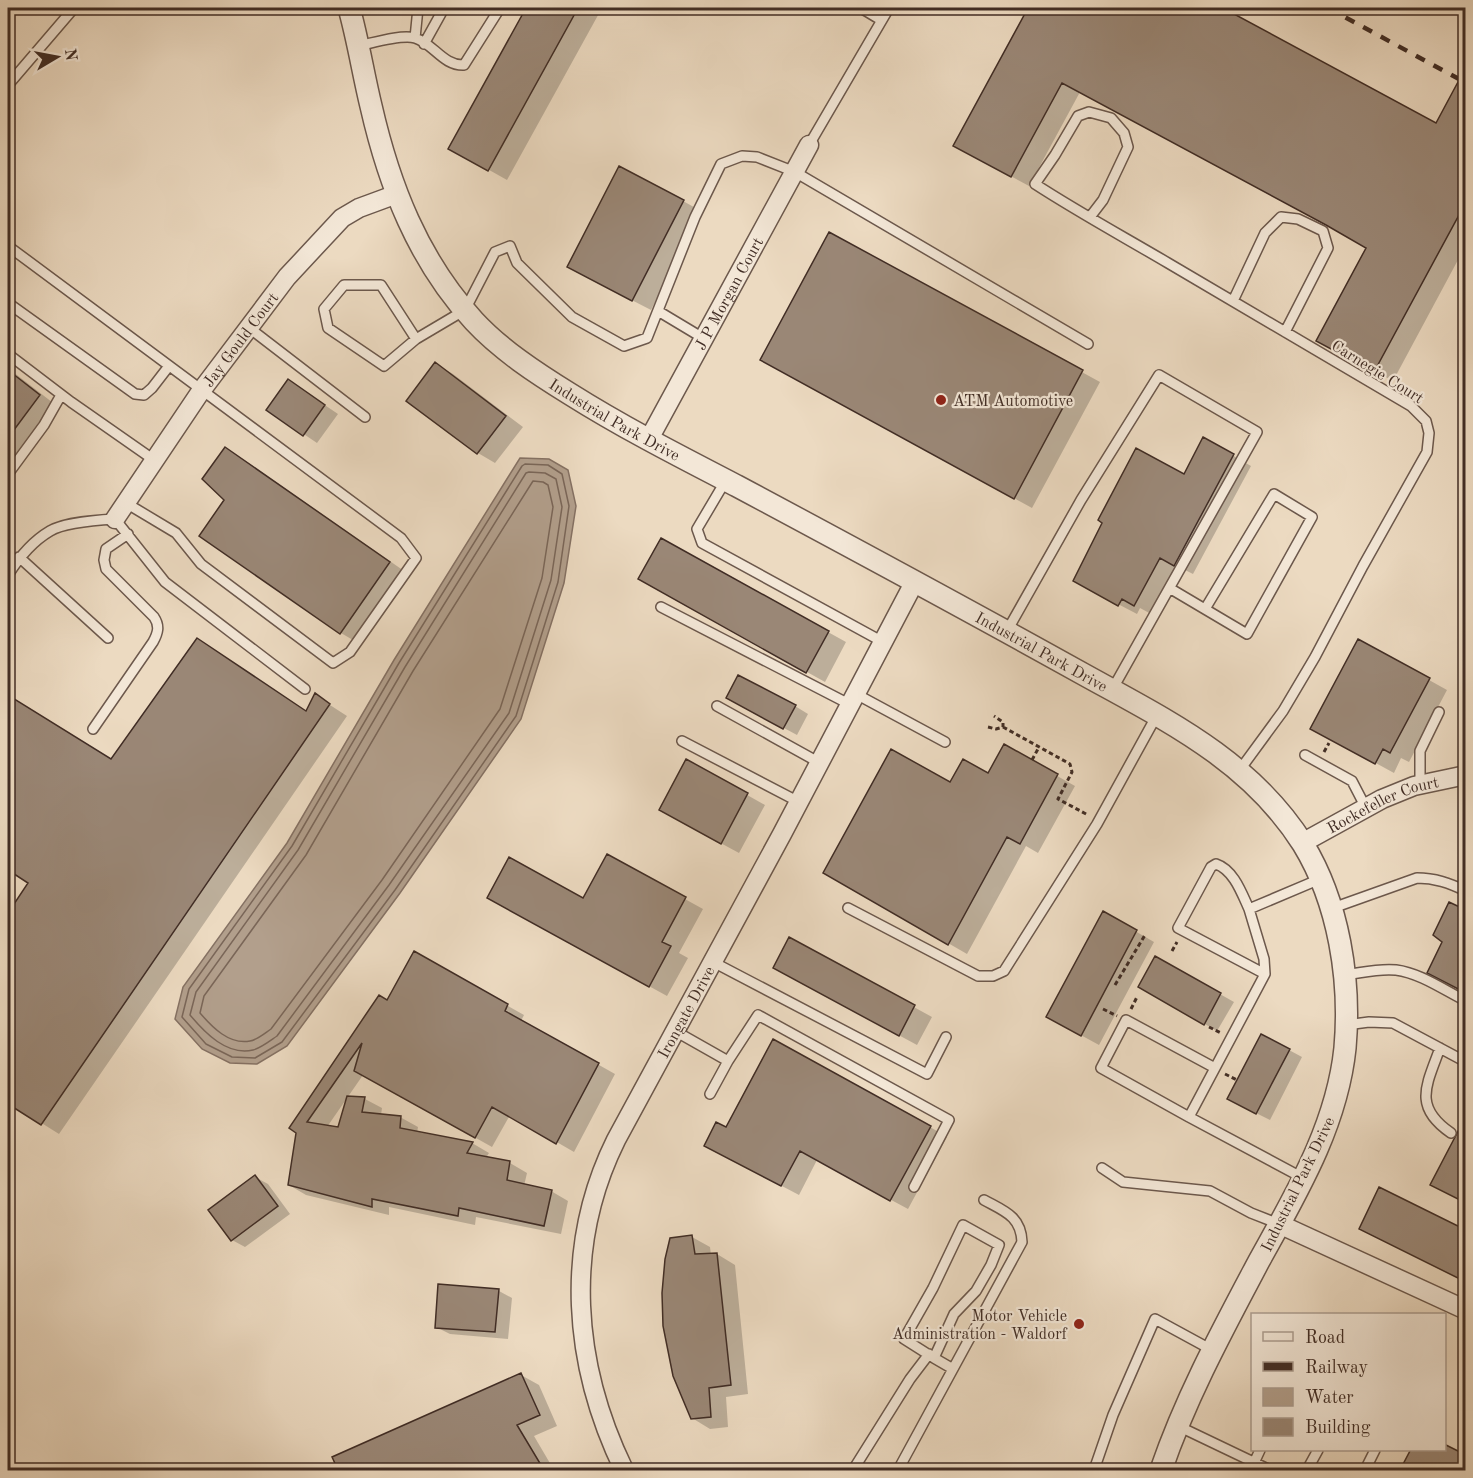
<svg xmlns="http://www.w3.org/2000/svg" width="1473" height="1478" viewBox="0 0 1473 1478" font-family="'Old Standard TT',serif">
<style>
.water{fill:#b29f8c;stroke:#857163;stroke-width:1.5}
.shadow{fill:#0003}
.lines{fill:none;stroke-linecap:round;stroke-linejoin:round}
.shore{stroke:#7a6658;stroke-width:1.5}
.building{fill:#9a8776;stroke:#412d25;stroke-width:1.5}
.service-casing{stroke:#6c584c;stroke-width:12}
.minor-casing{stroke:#6c584c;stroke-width:21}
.tertiary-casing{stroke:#6c584c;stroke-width:24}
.path{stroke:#412d25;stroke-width:3;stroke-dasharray:4.5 3;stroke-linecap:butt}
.service{stroke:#f3e7d7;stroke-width:9}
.minor{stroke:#f3e7d7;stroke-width:18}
.tertiary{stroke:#f3e7d7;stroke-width:21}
.rail{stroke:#412d25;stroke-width:4.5;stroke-dasharray:10 10;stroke-linecap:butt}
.poi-dot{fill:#8f2418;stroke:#f3e7d7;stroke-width:2}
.labels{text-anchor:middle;stroke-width:4.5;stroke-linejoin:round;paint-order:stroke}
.street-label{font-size:16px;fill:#412d25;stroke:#f3e7d7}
.poi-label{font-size:16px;fill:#412d25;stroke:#f3e7d7;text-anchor:start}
</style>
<rect width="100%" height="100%" fill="#ecdac1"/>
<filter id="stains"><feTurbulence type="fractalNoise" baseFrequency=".00333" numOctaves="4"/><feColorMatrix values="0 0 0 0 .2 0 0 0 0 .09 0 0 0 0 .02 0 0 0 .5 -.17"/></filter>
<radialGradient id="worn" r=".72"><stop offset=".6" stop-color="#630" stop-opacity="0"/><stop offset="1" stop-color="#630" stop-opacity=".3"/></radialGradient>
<path class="water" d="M520,458L549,459L568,470L576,506L564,583L521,719L400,893L287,1046L257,1064L230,1063L202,1049L175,1019L183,987L287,843L394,660Z"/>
<path class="shadow" d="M528,8H602L507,180L450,148Z
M1030,8H1220L1436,125L1466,70V245L1393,381L1336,350L1368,248L1080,92L1029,186L955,146Z
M683,201L701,211L651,310L587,277Z
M830,234L1100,382L1032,508L779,370Z
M436,364L453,374L523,427L495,463L478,453Z
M8,368L57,406L8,471Z
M301,389L338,414L317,443L268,410Z
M1204,439L1251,466L1193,574L1179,567L1153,615L1140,608L1137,614L1093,591L1184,476Z
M225,449L243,459L407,573L358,643L341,633L201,536L226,500Z
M662,540L846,642L825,682L658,589Z
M1359,641L1447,690L1409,762L1401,758L1394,773L1330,738Z
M8,696L112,760L307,712L316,696L347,716L59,1134L8,1102V916L30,882L8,868Z
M741,705L795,706L808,714L797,735Z
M1004,746L1075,786L1038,853L1026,846L967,954L825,872L951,784L989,775Z
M687,761L765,805L739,853L678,820Z
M607,856L703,909L679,953L688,958L667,996L507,908L583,900Z
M1104,913L1154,942L1099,1045L1066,1027Z
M790,939L932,1017L917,1045L793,978Z
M415,953L524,1015L521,1021L615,1074L574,1152L510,1115L492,1147L363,1075L327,1127L339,1129L348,1097L365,1099L382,1108L381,1115L400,1117L418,1127L417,1133L472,1143L489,1153L486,1158L510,1163L527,1173L524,1186L551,1191L568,1201L561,1234L476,1217L475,1225L389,1207V1215L306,1195L289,1185L298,1133L388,1002Z
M1156,958L1234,1002L1217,1031L1140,987Z
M1289,1050L1302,1057L1270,1120L1242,1106Z
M930,1127L947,1137L908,1209L817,1160L799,1195L723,1155L727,1129Z
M255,1177L268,1184L290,1214L245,1247L232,1240Z
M692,1237L710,1247L711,1255L717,1254L735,1265L748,1394L726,1397L728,1427L710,1429L692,1418Z
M499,1291L512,1298L508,1339L450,1334L436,1327Z
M521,1375L539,1385L557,1426L534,1436L554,1470H339L334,1458Z
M1466,1440V1470H1402L1412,1450L1459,1453Z
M783,1464L794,1470H780Z"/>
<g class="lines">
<path class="shore" d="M525,464L548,465L562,474L569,506L558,582L516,716L395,890L282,1042L255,1058L232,1057L206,1044L182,1017L189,989L292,846L399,663L522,466Z
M529,472L545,473L556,479L562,507L551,580L509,713L389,885L277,1036C271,1040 261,1048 253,1050C227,1056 205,1033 190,1015L196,992L298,850L405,667L526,473Z
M533,481L543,482L548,485L553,507L542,578L500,709L382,880L271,1029C265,1033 257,1040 250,1041C229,1045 212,1027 200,1013L204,996L306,855L413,671Z"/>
</g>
<path class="building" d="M526,8H578L488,171L448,149Z
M1028,8H1223L1436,123L1466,67V202L1374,372L1316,341L1366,248L1326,225L1062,83L1011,177L953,146Z
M619,166L684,200L632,301L567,267Z
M829,232L1083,370L1014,499L760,360Z
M435,362L506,416L477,454L406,401Z
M8,370L40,395L8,438Z
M288,379L325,405L303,436L266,410Z
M1203,437L1234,454L1174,566L1160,558L1134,606L1122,599L1118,606L1073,581L1102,523L1098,520L1136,448L1184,474Z
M225,447L390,562L340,634L199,536L224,500L202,479Z
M661,538L829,631L806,673L638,579Z
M197,638L306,711L315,693L330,704L41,1125L8,1104V913L28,883L8,870V695L111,759Z
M1358,639L1430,678L1390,753L1383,749L1375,764L1310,729Z
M738,675L796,705L783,729L726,698Z
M1004,744L1058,774L1020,844L1007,837L948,945L823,873L891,749L950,782L963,759L988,773Z
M686,759L748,793L721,844L659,810Z
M607,854L686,897L662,942L671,946L649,987L487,898L509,857L583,898Z
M1449,902L1466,910V993L1427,973L1442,942L1433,935Z
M1103,911L1137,930L1081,1036L1046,1017Z
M789,937L915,1005L899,1036L773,968Z
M414,951L508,1004L505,1011L599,1063L556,1144L492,1107L475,1138L354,1071L362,1043L307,1122L338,1127L347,1096L365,1097L362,1112L401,1116L400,1128L473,1142L467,1153L510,1161L507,1180L552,1190L544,1226L459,1208L458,1216L372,1199V1207L288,1185L296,1133L289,1128L379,995L387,1000Z
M1155,956L1221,993L1204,1025L1138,987Z
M1261,1034L1290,1049L1256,1114L1227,1099Z
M773,1039L931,1126L890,1201L800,1151L781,1186L704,1146L716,1122L726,1127Z
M1466,1116V1203L1430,1185Z
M255,1175L278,1206L231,1241L208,1210Z
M1379,1187L1466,1230V1282L1359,1229Z
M692,1235L695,1254L717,1253L731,1385L709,1388L711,1417L691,1419L673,1376L663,1326L662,1293L665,1259L670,1238Z
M438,1284L499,1289L495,1332L435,1328Z
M521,1373L540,1415L517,1425L544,1470H338L332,1457Z
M1444,1444L1466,1455V1470H1400L1411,1449H1444Z"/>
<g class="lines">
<g class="service-casing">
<path id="service" d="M861,8L881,20
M415,38L418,8
M424,44L444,8
M358,46C373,43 401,34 415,38C433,43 443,66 464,65L500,8
M8,85L74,8
M809,145L889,8
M1090,217L1103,200L1128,147L1124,133L1111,118L1089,112L1078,116L1055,155L1035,184C1078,212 1124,237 1168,263C1249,310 1330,358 1411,406L1426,421L1429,433L1427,452L1363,566L1315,657L1283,711L1239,771
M8,246L401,538L416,558L350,652L333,663L201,564L176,533L126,503
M1233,301L1265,233L1281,217L1298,219L1323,231L1328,248L1285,332
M8,303L135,394L144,395L152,388L169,366
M658,311L703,338
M248,327L365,417
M416,339L384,366L328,328L324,309L344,285H381L416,339L465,310L495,252L510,246L517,263L572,317L624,346L647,338L695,217L721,164L742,156L757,157L795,172L1088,344
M8,354L71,402L154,460
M8,474L44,425L61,395
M726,480L697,529L702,543L883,642
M19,557L108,638
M8,575C18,559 33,541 50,531C65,522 98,520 115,519L165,582L305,689
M1171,589L1247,634L1312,517L1274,494L1205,609
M661,607L851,705
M1007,631L1081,500L1159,375L1257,432L1112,690
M856,694L945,742
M717,706L820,763
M93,729L153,642C158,633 160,626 154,617L106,569L104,560L106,549L128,534
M682,741L799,802
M1305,755L1352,781L1366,808
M1420,785V751L1439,712
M848,908L978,976H993L1004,971L1097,824L1157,715
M1249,909C1242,894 1234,870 1216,864L1211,867L1178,928L1265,974
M1330,909L1417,878C1435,878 1449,883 1466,891
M713,962L927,1074L946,1037
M1344,975C1361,973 1379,968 1396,970C1420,973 1444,990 1466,1001
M1346,1025L1369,1022L1393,1023L1466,1062
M675,1031L728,1061
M1440,1048C1426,1086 1413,1107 1451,1133
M710,1094L728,1061L758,1015L949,1120L914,1187
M1189,1117L1101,1068L1126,1020L1215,1068
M1102,1168L1123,1182L1210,1191L1251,1213L1279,1224
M1303,1178L1189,1117L1265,974L1264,959L1249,909L1320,879
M934,1358L904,1339L933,1288L963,1225L999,1245L991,1265L976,1291L954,1314L934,1358L953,1369
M1178,1426L1270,1470
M1254,1463L1260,1450
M853,1470L910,1379L929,1354
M898,1470L1022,1242C1021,1216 1004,1211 984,1200
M1094,1470L1113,1415L1155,1319L1212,1350
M1307,1470L1318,1450
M1365,1470L1375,1450"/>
</g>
<g class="minor-casing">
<g id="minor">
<path id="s1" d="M649,439L809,145"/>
<path id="s2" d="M115,519L201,391L287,277L342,218L359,208L397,194"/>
<path id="s3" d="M1302,843L1382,799L1414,786L1466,775"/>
<path d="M1279,1224L1466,1310"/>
<path id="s4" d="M624,1470C573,1365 563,1247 616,1140L782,834L915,581"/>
</g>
</g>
<g class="tertiary-casing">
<g id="tertiary">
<path id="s5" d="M349,8C358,40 363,73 371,106C389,185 418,260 474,321C501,350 536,373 570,394C624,428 681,457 737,486C853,548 968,610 1083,674C1166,720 1250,760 1303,844C1339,903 1351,980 1345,1048C1337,1126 1296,1194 1259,1261C1223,1329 1186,1397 1161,1470"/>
</g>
</g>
<path class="path" d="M988,727L996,729L1003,727V722L994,716
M1003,727L1070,764L1072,772L1058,799L1088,815
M1324,752L1329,743
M1032,760L1039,747
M1172,951L1177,942
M1115,985L1145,935
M1103,1009L1117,1016
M1131,1009L1137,997
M1209,1027L1221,1033
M1225,1074L1237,1080"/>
<use href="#service" class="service"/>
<use href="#minor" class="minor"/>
<use href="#tertiary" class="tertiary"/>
<path class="rail" d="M1328,8L1459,79
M1448,8L1466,17"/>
</g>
<g class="poi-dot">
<circle cx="941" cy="400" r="6"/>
<circle cx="1079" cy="1324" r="6"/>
</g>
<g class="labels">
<g class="street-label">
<text dy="6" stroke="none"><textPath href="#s1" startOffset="166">J P Morgan Court</textPath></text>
<text dy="6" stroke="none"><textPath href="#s2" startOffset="219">Jay Gould Court</textPath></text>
<text transform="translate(1378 371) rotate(32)" y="6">Carnegie Court</text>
<text dy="6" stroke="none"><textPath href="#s5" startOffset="514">Industrial Park Drive</textPath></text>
<text dy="6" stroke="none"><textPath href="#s5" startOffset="1000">Industrial Park Drive</textPath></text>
<text dy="6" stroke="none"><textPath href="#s3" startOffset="90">Rockefeller Court</textPath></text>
<text dy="6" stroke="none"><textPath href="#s4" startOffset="488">Irongate Drive</textPath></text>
<text transform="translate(1297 1184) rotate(-64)" y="6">Industrial Park Drive</text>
</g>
<g class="poi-label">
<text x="953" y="406">ATM Automotive</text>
<text x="1067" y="1321" text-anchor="end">Motor Vehicle<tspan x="1067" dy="18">Administration - Waldorf</tspan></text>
</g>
</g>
<rect width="1473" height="1478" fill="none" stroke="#ecdac1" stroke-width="30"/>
<rect x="9" y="9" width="1455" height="1460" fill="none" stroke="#412d25" stroke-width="3"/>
<rect x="15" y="15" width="1443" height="1448" fill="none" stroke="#412d25" stroke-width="1.5"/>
<rect x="1251" y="1313" width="195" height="138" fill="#f3e7d7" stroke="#ac9d90" stroke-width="1.5"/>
<rect x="1263" y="1332" width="30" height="9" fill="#f3e7d7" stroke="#ac9d90" stroke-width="1.5"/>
<text x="1305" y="1343" font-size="18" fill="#412d25">Road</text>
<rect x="1263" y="1362" width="30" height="9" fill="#412d25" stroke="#ac9d90" stroke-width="1.5"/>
<text x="1305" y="1373" font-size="18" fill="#412d25">Railway</text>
<rect x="1263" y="1388" width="30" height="18" fill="#b29f8c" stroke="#ac9d90" stroke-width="1.5"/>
<text x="1305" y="1403" font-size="18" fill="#412d25">Water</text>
<rect x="1263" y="1418" width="30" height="18" fill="#9a8776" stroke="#ac9d90" stroke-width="1.5"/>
<text x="1305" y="1433" font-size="18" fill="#412d25">Building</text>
<g transform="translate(57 57) rotate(80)" stroke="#f3e7d7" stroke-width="4.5" paint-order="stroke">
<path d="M0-4.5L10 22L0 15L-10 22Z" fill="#412d25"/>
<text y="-9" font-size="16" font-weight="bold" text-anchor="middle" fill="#412d25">N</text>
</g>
<rect width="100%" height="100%" filter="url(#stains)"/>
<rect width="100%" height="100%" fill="url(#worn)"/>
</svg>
